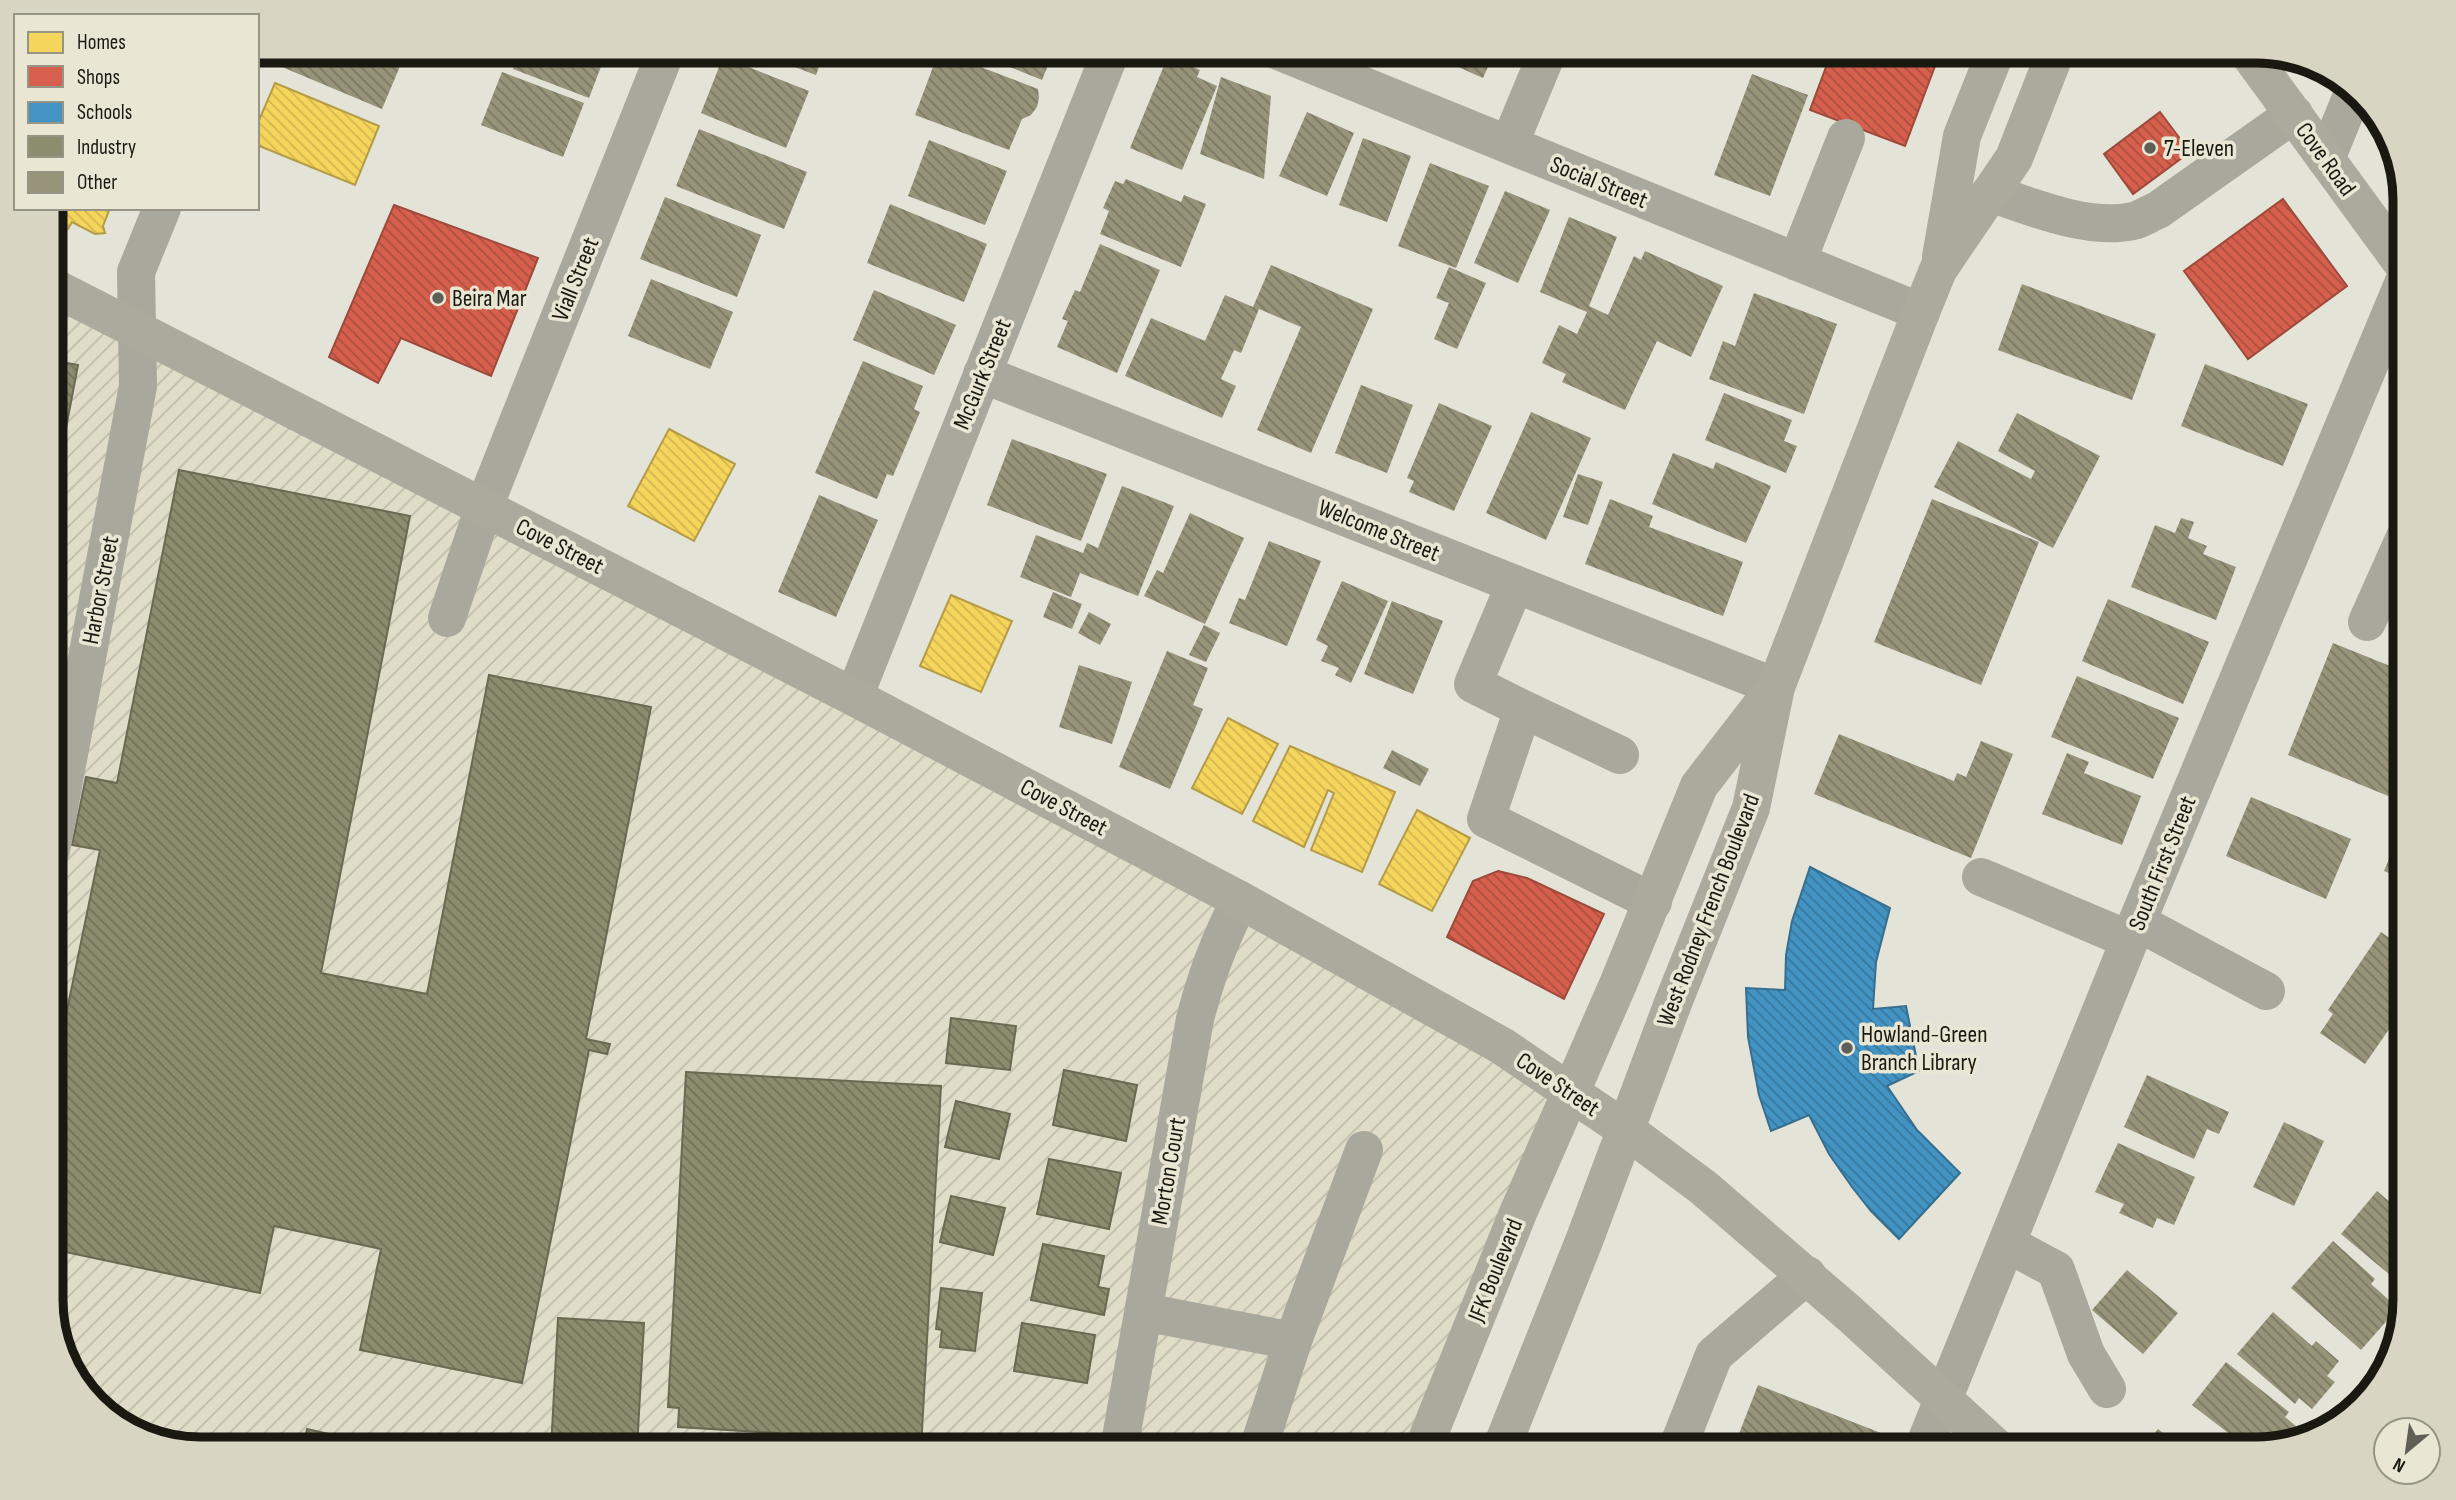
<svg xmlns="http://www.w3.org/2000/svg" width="2456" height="1500" viewBox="0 0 2456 1500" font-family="'Sofia Sans Condensed',sans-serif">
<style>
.industrial{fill:url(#industrial-furrows)}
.homes{fill:url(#homes-back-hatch);stroke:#b49c46;stroke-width:2}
.shops{fill:url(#shops-back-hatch);stroke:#9d4a3b;stroke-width:2}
.schools{fill:url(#schools-back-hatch);stroke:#366e8e;stroke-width:2}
.industry{fill:url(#industry-back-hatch);stroke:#6a6952;stroke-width:2}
.building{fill:url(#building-back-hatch)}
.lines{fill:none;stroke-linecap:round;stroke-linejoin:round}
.minor{stroke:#a9a89c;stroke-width:38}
.major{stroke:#acaa9c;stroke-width:38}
.poi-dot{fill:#605f57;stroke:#e9e7d3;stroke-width:2.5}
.labels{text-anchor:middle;stroke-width:7;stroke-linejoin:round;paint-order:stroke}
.poi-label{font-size:24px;fill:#191811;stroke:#e9e7d3;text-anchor:start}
.street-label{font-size:24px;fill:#191811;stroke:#e9e7d3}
.rim{fill:none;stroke:#191811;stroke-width:9}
</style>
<defs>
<pattern id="industrial-furrows" width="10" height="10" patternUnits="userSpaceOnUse" patternTransform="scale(1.75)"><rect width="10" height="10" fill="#dfdcc8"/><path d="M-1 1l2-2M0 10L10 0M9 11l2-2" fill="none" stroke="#bfbcab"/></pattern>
<pattern id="homes-back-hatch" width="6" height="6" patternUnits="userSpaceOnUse" patternTransform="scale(1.75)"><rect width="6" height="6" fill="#f6d55c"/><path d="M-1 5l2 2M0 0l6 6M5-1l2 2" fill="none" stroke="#d2b64f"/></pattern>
<pattern id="shops-back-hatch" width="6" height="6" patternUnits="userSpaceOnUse" patternTransform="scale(1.75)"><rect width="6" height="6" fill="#d6604d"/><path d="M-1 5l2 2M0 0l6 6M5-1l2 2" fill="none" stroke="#ad4e3f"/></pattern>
<pattern id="schools-back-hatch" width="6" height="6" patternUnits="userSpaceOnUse" patternTransform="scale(1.75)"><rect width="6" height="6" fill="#4393c3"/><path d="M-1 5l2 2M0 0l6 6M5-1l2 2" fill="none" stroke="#37779d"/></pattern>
<pattern id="industry-back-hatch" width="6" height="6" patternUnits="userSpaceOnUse" patternTransform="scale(1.75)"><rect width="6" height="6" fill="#8c8c6e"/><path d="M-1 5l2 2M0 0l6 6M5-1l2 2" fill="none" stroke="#727159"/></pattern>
<pattern id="building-back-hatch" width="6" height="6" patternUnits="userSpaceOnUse" patternTransform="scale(1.75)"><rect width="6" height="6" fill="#97947a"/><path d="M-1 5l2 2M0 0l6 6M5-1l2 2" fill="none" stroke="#7a7863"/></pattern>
</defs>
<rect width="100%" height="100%" fill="#e4e3d8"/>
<path class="industrial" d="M51,286L1570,1092L1423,1449H200L125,1429L71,1375L51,1309Z"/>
<path class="homes" d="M275,83L379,126L355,185L257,145V125Z
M51,208H110L103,226L105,233L95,234L72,222L68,229L51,220L54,212Z
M669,429L735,464L694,541L628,506Z
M951,595L1012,621L981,692L920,666Z
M1228,718L1278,744L1242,814L1192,788Z
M1290,746L1395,792L1362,872L1311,850L1334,793L1328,790L1304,847L1253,821Z
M1417,810L1470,838L1432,911L1379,884Z"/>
<path class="shops" d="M1832,51H1919L1938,58L1905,146L1810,110Z
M2160,112L2190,152L2133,194L2104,154Z
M2283,199L2347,286L2248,359L2184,271Z
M394,205L538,258L491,376L401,338L378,383L329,357Z
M1498,871L1527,878L1604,914L1564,999L1447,937L1473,881Z"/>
<path class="schools" d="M1810,867L1890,908L1876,962L1873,1009L1906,1006L1919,1071L1887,1086L1917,1130L1960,1173L1899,1239L1871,1211L1852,1187L1829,1154L1809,1115L1771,1131L1759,1095L1748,1037L1746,988L1785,990L1786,955L1792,921Z"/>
<path class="industry" d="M51,360L78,365L51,507Z
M179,470L410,516L321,973L427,994L489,675L651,707L586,1039L610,1044L607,1054L589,1050L522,1383L360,1350L381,1249L274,1226L260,1293L51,1249V1088L100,850L72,845L86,777L117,783Z
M951,1018L1016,1026L1010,1070L946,1063Z
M1064,1070L1137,1085L1126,1141L1053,1125Z
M686,1072L941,1086L921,1449H777L778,1433L678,1427L679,1408L668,1407Z
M956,1101L1010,1114L999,1159L945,1147Z
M1049,1159L1121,1173L1109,1229L1037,1214Z
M951,1196L1005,1208L993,1255L940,1242Z
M1043,1244L1104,1256L1098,1287L1109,1289L1104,1315L1031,1300Z
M941,1288L982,1293L975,1351L940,1347L942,1330L936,1329Z
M558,1318L644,1323L637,1449H551Z
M1022,1323L1095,1335L1087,1383L1014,1371Z
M307,1429L381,1446L380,1449H303Z"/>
<path class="building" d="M288,51H403L406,52L382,109L282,67Z
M520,51H607L589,98L513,69Z
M752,51H825L816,75Z
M939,51L1038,89L1039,98L1037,107L1031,115L1022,119L1009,150L915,115Z
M970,51H1054L1042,80Z
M1422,51H1495L1483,78Z
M1168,56L1200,70L1197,77L1217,86L1182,170L1130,148Z
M723,57L809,91L786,148L701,113Z
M502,72L584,103L563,157L481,125Z
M1752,74L1808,95L1770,196L1714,175Z
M1221,77L1271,96L1264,179L1200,154Z
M1307,112L1354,133L1327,196L1279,176Z
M699,129L807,172L784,229L676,186Z
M1363,138L1411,156L1387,222L1339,205Z
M929,140L1007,171L985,225L908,196Z
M1430,163L1489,186L1456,268L1398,246Z
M1126,179L1181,202L1184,195L1206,204L1181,267L1100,234L1109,211L1103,208L1115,181L1123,184Z
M1505,191L1550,210L1518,283L1474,263Z
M665,197L761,235L737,297L640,259Z
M890,204L987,244L964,302L867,263Z
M1569,217L1617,237L1589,306L1608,315L1634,256L1641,260L1645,251L1723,286L1691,357L1657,341L1625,410L1562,382L1566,374L1542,363L1559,325L1577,334L1587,312L1540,292Z
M1100,244L1160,270L1117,373L1057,347L1068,321L1062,319L1075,290L1080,292Z
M1271,265L1373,309L1311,453L1257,430L1301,327L1259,309L1241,353L1234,350L1221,379L1236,386L1222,418L1125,376L1151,318L1205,341L1225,295L1253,307Z
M1449,267L1486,283L1457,349L1434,339L1449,303L1436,298Z
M651,279L733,312L710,369L628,336Z
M2022,284L2156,334L2132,400L1998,350Z
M874,290L956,325L934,375L853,340Z
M1754,293L1837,324L1804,414L1709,379L1723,341L1735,346Z
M863,361L923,386L914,409L920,412L893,476L887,474L877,499L815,473Z
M2205,364L2308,404L2283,466L2181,426Z
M1361,385L1413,405L1387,473L1335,453Z
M1724,393L1792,420L1784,441L1797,446L1786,473L1705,440Z
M1439,403L1492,426L1454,511L1409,492L1414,481L1407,478Z
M1531,412L1591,438L1546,540L1486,513Z
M2017,413L2100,456L2053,548L1934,487L1958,441L2031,479L2035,471L1998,451Z
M1012,439L1107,474L1081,541L987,505Z
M1673,453L1713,469L1716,462L1771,486L1746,543L1652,504Z
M1578,474L1603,482L1588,525L1563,517Z
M1122,486L1174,506L1138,596L1080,573L1071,597L1020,577L1036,535L1083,553L1087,543L1098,548Z
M819,495L878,520L836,617L778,592Z
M1610,499L1653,516L1649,527L1743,562L1723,616L1585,564Z
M1932,499L2039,542L1981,685L1874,642Z
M1190,513L1244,538L1205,624L1144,596L1157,570L1163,573Z
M2181,518L2194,522L2188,538L2207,546L2203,554L2236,567L2216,620L2131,587L2155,525L2175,533Z
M1269,541L1321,561L1287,646L1229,623L1239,598L1245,600Z
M1342,581L1388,601L1351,683L1335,675L1339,668L1321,661L1328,646L1316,640Z
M1053,592L1082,604L1072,629L1043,617Z
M2108,599L2209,642L2183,704L2082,661Z
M1392,601L1443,621L1413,694L1364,674Z
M1089,612L1111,624L1100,645L1078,633Z
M1204,625L1220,633L1206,662L1189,655Z
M2333,643L2405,672V783L2398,800L2288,755Z
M1167,651L1208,668L1193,705L1203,709L1170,789L1119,767Z
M1079,665L1132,682L1112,744L1059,727Z
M2077,676L2179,718L2153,779L2051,737Z
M1839,734L1954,781L1957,773L1966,777L1981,741L2013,754L1971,858L1814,794Z
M1392,750L1429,769L1420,786L1383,768Z
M2067,753L2089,762L2084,773L2141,796L2122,845L2042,814Z
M2251,797L2351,839L2326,899L2226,856Z
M2405,821V880L2384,871Z
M2381,932L2405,949V1006L2365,1064L2320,1033L2333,1014L2328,1010Z
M2147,1075L2229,1112L2219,1134L2207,1129L2194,1159L2124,1127Z
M2284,1122L2324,1141L2294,1206L2253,1187Z
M2118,1143L2195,1177L2174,1225L2157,1218L2153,1228L2119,1213L2124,1204L2095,1192Z
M2377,1191L2405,1215V1281L2402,1285L2341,1234Z
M2333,1241L2375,1279L2371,1284L2398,1308L2361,1350L2291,1288Z
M2127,1270L2178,1313L2143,1354L2092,1310Z
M2273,1312L2312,1346L2316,1341L2339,1361L2327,1376L2335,1382L2312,1409L2299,1398L2295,1404L2237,1354Z
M2226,1362L2289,1412L2285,1417L2297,1427L2285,1441L2249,1449L2192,1405Z
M1758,1385L1886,1435L1880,1449H1733Z
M2158,1429L2183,1449H2142Z"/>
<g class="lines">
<path class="minor" d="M1278,51L1921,312
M1509,145L1548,51
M2326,159L2353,93
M1990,193C2032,207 2089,231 2133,221C2142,219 2150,213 2158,210L2294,114
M1797,262L1846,138
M982,374L1776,687
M1515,584L1473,684L1523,709
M447,618L484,507L666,51
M2367,622L2405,537
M854,697L1111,51
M1620,755L1523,709L1486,819L1653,902
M51,850L138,386L136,272L162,208
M1981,877L2130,940
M2137,922L2266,991
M2008,1244L2056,1270L2086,1354L2107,1389
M1144,1312L1293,1341L1364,1150
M1119,1449L1195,1019C1207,973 1219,942 1240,900
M1258,1449L1293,1341
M1677,1449L1714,1355L1807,1275
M1923,1449L2137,922L2405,279"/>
<path class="major" d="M2247,51L2405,267
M1941,257L1962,136L1996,51
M51,286L854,697L1240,900L1502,1046L1626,1130L1704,1188L1850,1314L1998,1449
M1423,1449L1518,1213L1619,982L1699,786L1770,694
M1501,1449L1584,1241L1673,1003L1751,808L1776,687L1921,312L1938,270L2014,158L2056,51"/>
</g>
<g class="poi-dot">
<circle cx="2150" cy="148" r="7"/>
<circle cx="438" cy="298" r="7"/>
<circle cx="1847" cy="1048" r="7"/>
</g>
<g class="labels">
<g class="poi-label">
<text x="2164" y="156">7-Eleven</text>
<text x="452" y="306">Beira Mar</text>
<text x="1861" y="1042">Howland-Green<tspan x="1861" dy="28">Branch Library</tspan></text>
</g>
<g class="street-label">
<text transform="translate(2326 159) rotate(54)" y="8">Cove Road</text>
<text transform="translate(1599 182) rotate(22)" y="8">Social Street</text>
<text transform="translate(575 279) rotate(-68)" y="8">Viall Street</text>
<text transform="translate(982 374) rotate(-68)" y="8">McGurk Street</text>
<text transform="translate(1379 530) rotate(22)" y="8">Welcome Street</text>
<text transform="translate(560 546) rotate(27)" y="8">Cove Street</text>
<text transform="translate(100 590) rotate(-79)" y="8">Harbor Street</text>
<text transform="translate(1064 807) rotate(28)" y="8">Cove Street</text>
<text transform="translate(2162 863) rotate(-68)" y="8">South First Street</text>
<text transform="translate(1708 910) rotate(-69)" y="8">West Rodney French Boulevard</text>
<text transform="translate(1558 1084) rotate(34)" y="8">Cove Street</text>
<text transform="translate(1168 1171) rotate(-80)" y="8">Morton Court</text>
<text transform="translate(1495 1270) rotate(-68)" y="8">JFK Boulevard</text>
</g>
</g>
<path d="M0 0H2456V1500H0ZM200 63H2256A137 137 0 0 1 2393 200V1300A137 137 0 0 1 2256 1437H200A137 137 0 0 1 63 1300V200A137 137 0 0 1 200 63Z" fill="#d8d6c3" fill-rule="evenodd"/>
<path class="rim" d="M200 63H2256A137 137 0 0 1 2393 200V1300A137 137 0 0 1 2256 1437H200A137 137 0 0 1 63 1300V200A137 137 0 0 1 200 63Z"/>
<rect x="14" y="14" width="245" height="196" fill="#e9e7d3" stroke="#969485" stroke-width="2"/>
<rect x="28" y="32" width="35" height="21" fill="#f6d55c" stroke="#969485" stroke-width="2"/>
<text x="77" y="49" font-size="21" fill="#191811">Homes</text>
<rect x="28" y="66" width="35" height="21" fill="#d6604d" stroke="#969485" stroke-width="2"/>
<text x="77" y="84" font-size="21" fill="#191811">Shops</text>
<rect x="28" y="102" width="35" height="21" fill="#4393c3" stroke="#969485" stroke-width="2"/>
<text x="77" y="119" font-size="21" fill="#191811">Schools</text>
<rect x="28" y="136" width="35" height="21" fill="#8c8c6e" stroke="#969485" stroke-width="2"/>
<text x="77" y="154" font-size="21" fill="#191811">Industry</text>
<rect x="28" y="172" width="35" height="21" fill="#97947a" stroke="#969485" stroke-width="2"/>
<text x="77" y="189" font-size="21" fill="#191811">Other</text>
<g transform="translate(2407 1451) rotate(209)"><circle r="33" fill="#e9e7d3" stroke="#969485" stroke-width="2"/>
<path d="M0-5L12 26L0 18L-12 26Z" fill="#605f57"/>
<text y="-10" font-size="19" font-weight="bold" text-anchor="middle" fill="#191811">N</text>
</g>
</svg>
